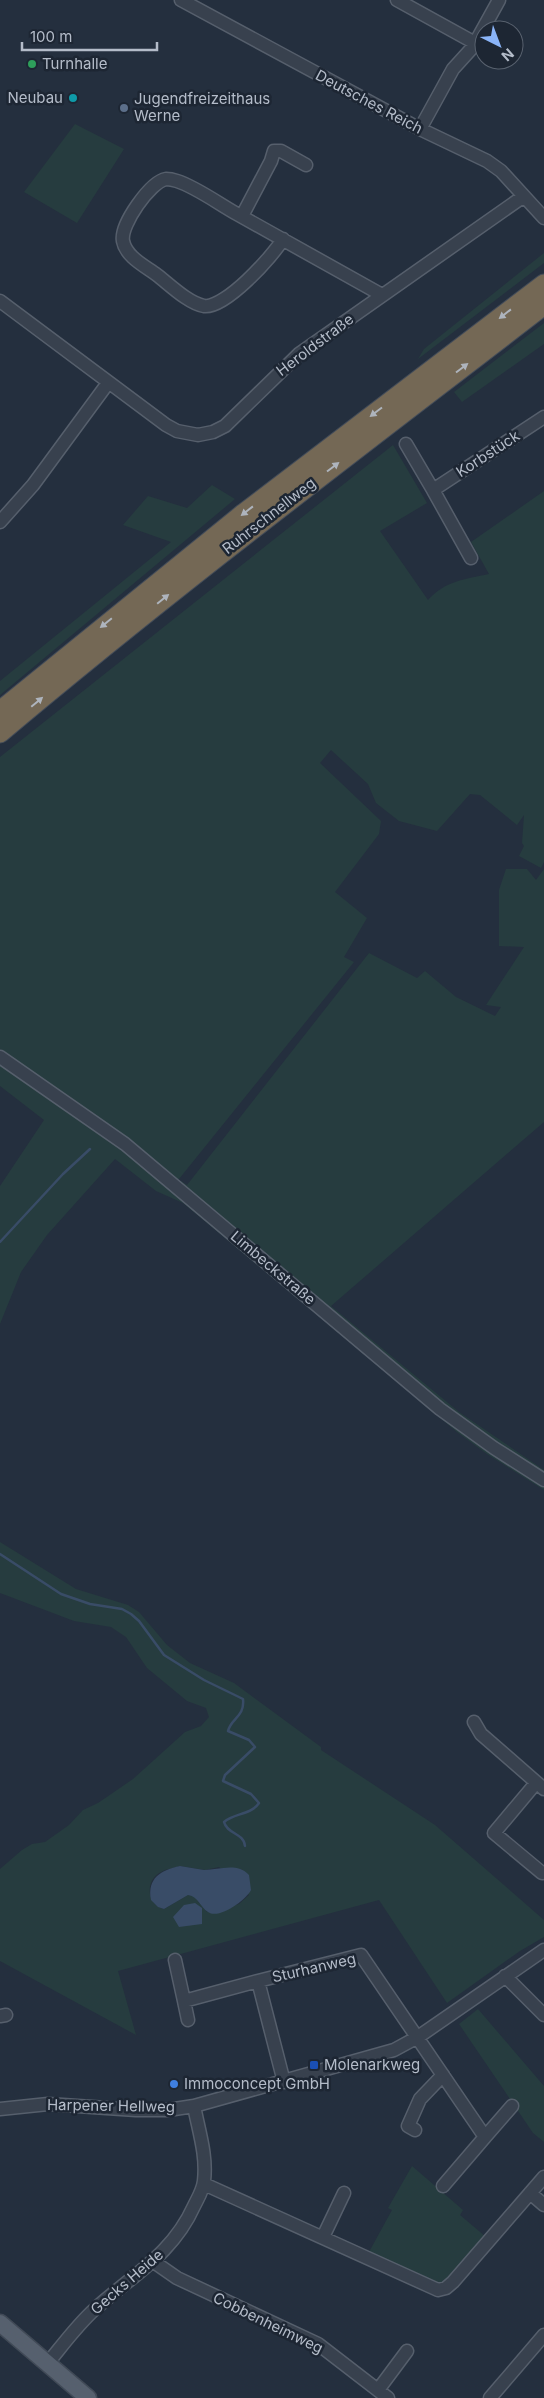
<svg xmlns="http://www.w3.org/2000/svg" width="544" height="2398" viewBox="0 0 544 2398" font-family="Inter,sans-serif">
<style>
.green{fill:#263c3f;fill-rule:evenodd}
.water{fill:#394c67}
.lines{fill:none;stroke-linecap:round;stroke-linejoin:round}
.stream{stroke:#394c67;stroke-width:2.5}
.minor-casing{stroke:#565f6c;stroke-width:15}
.major-casing{stroke:#414a57;stroke-width:19}
.highway-casing{stroke:#434c59;stroke-width:21}
.minor{stroke:#38414e;stroke-width:12}
.major{stroke:#56606e;stroke-width:16}
.highway{stroke:#746855;stroke-width:19}
.oneway{fill:#aeb4bd}
.leisure-dot{fill:#2e9e5b;stroke:#1d2633;stroke-width:2}
.culture-dot{fill:#0f9aa8;stroke:#1d2633;stroke-width:2}
.service-dot{fill:#5c6f8a;stroke:#1d2633;stroke-width:2}
.transit-dot{fill:#1a4fb4;stroke:#1d2633;stroke-width:2}
.shop-dot{fill:#3f7fe0;stroke:#1d2633;stroke-width:2}
.labels{text-anchor:middle;stroke-width:5;stroke-linejoin:round;paint-order:stroke}
.poi-label{font-size:15px;fill:#b4bcc9;stroke:#1d2633;text-anchor:start}
.street-label{font-size:15px;fill:#b4bcc9;stroke:#1d2633}
</style>
<rect width="100%" height="100%" fill="#242f3e"/>
<path class="green" d="M75,124L124,149L77,223L24,192Z
M544,253V263L418,359L424,349Z
M544,323V344L462,402L454,392Z
M393,445L427,503L380,531L428,600C445,581 465,579 489,574L471,542L544,491V862L541,868L519,856L524,846L522,843L524,815L517,825L480,795L470,794L437,831L399,821L376,803L368,784L331,750L320,763L381,821L379,834L335,892L367,918L344,957L354,962L179,1179L167,1182L181,1181L187,1185L369,953L417,978L425,971L456,997L495,1016L501,1007L486,1005L524,947L499,946V890L506,869H527L536,880L544,869V1122L331,1306L459,1412L544,1470V1490L487,1454L457,1432L183,1203L156,1191L115,1159L47,1235L21,1272L0,1324V1186L44,1120L0,1086V757Z
M212,485L235,499L0,695V681L171,542L123,525L148,496L187,508Z
M0,1542L76,1589L128,1605L139,1612L167,1645L190,1663L234,1683L321,1747V1750L435,1825L544,1920V1937L520,1951L447,2003L379,1900L118,1971L136,2035L0,1961V1869L22,1850L32,1844L45,1842L69,1825L83,1810L98,1803L133,1779L185,1732L201,1726L209,1717L206,1708L187,1701L147,1668L126,1637L111,1627L74,1621L0,1593ZM180,1866L205,1870L219,1867L249,1895L239,1904L207,1912L194,1896L188,1895L164,1909C146,1904 145,1880 161,1872C166,1869 174,1868 180,1866Z
M478,2009L544,2086V2142L533,2133L459,2024Z
M412,2166L463,2210L460,2215L486,2237L445,2285L437,2287L369,2252L392,2210L388,2208Z"/>
<path class="water" d="M180,1866C188,1867 196,1869 204,1870C219,1870 237,1862 249,1875L251,1890C246,1900 219,1920 208,1912C200,1907 199,1897 188,1895L164,1909L158,1907L151,1900C147,1878 161,1870 180,1866Z
M195,1903L202,1908V1924L179,1927L173,1917L184,1905Z"/>
<g class="lines">
<path class="stream" d="M0,1242L63,1174L90,1149
M0,1554L61,1594L90,1604L122,1609L131,1614L139,1621L164,1655L204,1680L243,1699C245,1717 231,1718 228,1731L249,1740L255,1747L225,1775L223,1781L251,1794L259,1803C251,1815 234,1813 224,1822C227,1834 244,1833 245,1846"/>
<g class="minor-casing">
<path id="minor" d="M181,0L420,129L487,161L501,171L544,218
M397,0L475,43
M420,129L453,69L473,47L499,0
M242,216L271,161L274,151H281L306,165
M283,239C273,256 225,309 204,306C188,303 170,285 157,275C145,266 126,257 123,241C120,225 150,182 166,179C170,179 174,180 177,181C196,187 219,204 237,214C286,241 334,268 382,295
M0,301L166,425L177,431L198,435L213,432L225,426L299,354L524,196
M406,444L433,490
M0,522L33,485L108,383
M471,558L433,490L544,417
M0,1057L125,1144L440,1409L494,1448L544,1480
M474,1722L481,1734L544,1789
M536,1783L494,1833L542,1873
M175,1960L184,2001L258,1981
M505,1976L544,2015
M184,2001L188,2020
M0,2016L6,2015
M284,2082L258,1981L361,1955L485,2137L443,2186
M0,2109L48,2104L136,2110H168L194,2106L394,2050L418,2037L544,1950
M415,2130L408,2126L420,2099L443,2075
M485,2137L512,2106
M204,2184L438,2290L446,2288L453,2282L544,2177
M530,2193L544,2205
M323,2237L344,2193
M154,2262L177,2278L318,2344L388,2398
M47,2364C62,2346 77,2325 95,2309C132,2275 172,2255 194,2206C198,2198 203,2190 204,2181C207,2155 199,2132 194,2106
M378,2390L407,2351
M490,2398L544,2335"/>
</g>
<g class="major-casing">
<path id="major" d="M0,2323L88,2398"/>
</g>
<g class="highway-casing">
<path id="highway" d="M0,711L244,513L544,284
M0,733C177,584 361,446 544,305"/>
</g>
<use href="#minor" class="minor"/>
<use href="#major" class="major"/>
<use href="#highway" class="highway"/>
</g>
<defs><path id="oneway-solid" d="M-6-.8H1V-3.2L6.5 0L1 3.2V.8H-6Z" transform="scale(1.25)"/></defs>
<g class="oneway">
<use href="#oneway-solid" transform="translate(505 314) rotate(142)"/>
<use href="#oneway-solid" transform="translate(462 368) rotate(-37)"/>
<use href="#oneway-solid" transform="translate(376 412) rotate(143)"/>
<use href="#oneway-solid" transform="translate(333 467) rotate(-37)"/>
<use href="#oneway-solid" transform="translate(247 511) rotate(142)"/>
<use href="#oneway-solid" transform="translate(163 599) rotate(-39)"/>
<use href="#oneway-solid" transform="translate(106 623) rotate(141)"/>
<use href="#oneway-solid" transform="translate(37 702) rotate(-40)"/>
</g>
<circle class="leisure-dot" cx="32" cy="64" r="5"/>
<circle class="culture-dot" cx="73" cy="98" r="5"/>
<circle class="service-dot" cx="124" cy="108" r="5"/>
<rect class="transit-dot" x="309" y="2060" width="10" height="10" rx="2.5"/>
<circle class="shop-dot" cx="174" cy="2084" r="5"/>
<g class="labels">
<g class="poi-label">
<text x="42" y="69">Turnhalle</text>
<text x="63" y="103" text-anchor="end">Neubau</text>
<text x="134" y="104">Jugendfreizeithaus<tspan x="134" dy="17">Werne</tspan></text>
<text x="324" y="2070">Molenarkweg</text>
<text x="184" y="2089">Immoconcept GmbH</text>
</g>
<g class="street-label">
<text transform="translate(369 102) rotate(28)" y="5">Deutsches Reich</text>
<text transform="translate(315 345) rotate(-37)" y="5">Heroldstraße</text>
<text transform="translate(488 454) rotate(-33)" y="5">Korbstück</text>
<text transform="translate(269 516) rotate(-38)" y="5">Ruhrschnellweg</text>
<text transform="translate(273 1268) rotate(40)" y="5">Limbeckstraße</text>
<text transform="translate(314 1968) rotate(-13)" y="5">Sturhanweg</text>
<text transform="translate(111 2106) rotate(1)" y="5">Harpener Hellweg</text>
<text transform="translate(127 2282) rotate(-41)" y="5">Gecks Heide</text>
<text transform="translate(268 2323) rotate(26)" y="5">Cobbenheimweg</text>
</g>
</g>
<g transform="translate(499 45) rotate(138)"><circle r="24" fill="#1d2633" stroke="#59626f"/>
<path d="M0-4L9 19L0 12L-9 19Z" fill="#8ab4f8"/>
<text y="-8" font-size="14" font-weight="bold" text-anchor="middle" fill="#b4bcc9">N</text>
</g>
<path d="M22 42v8h135v-8" fill="none" stroke="#b4bcc9" stroke-width="2.5"/>
<text x="30" y="42" font-size="15" fill="#b4bcc9" stroke="#1d2633" stroke-width="4" paint-order="stroke">100 m</text>
</svg>
